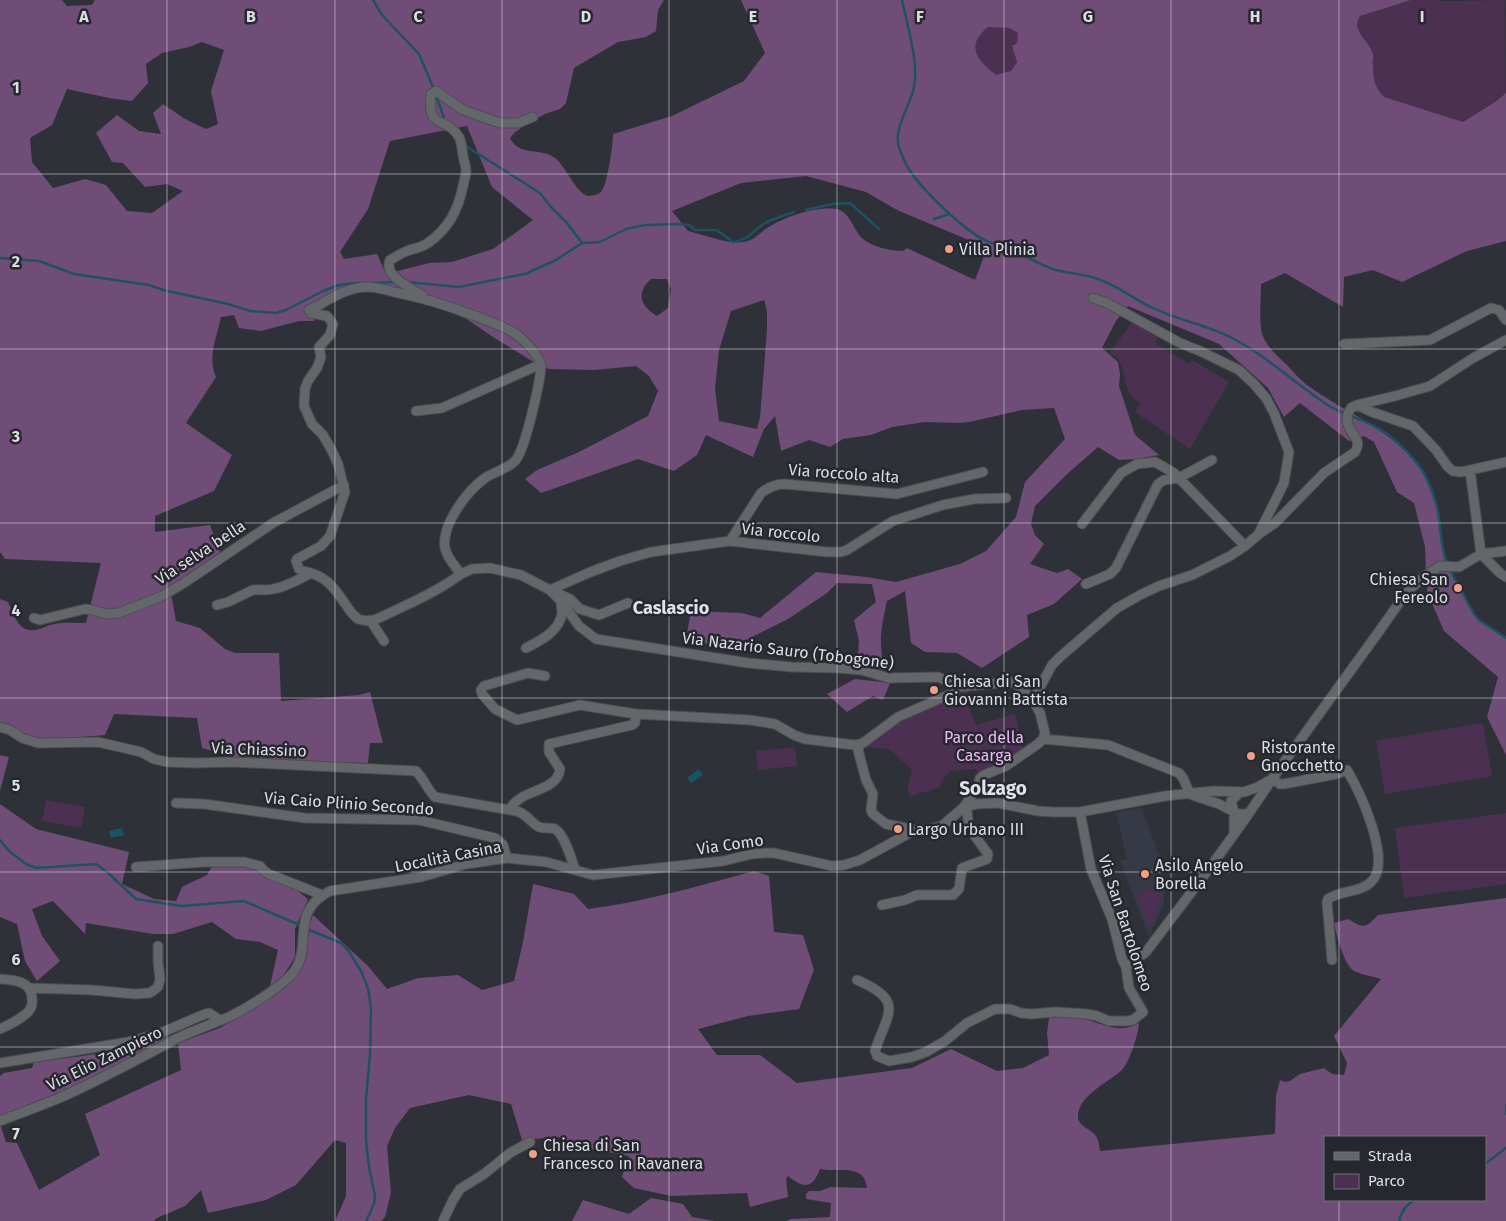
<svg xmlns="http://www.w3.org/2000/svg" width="1506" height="1221" viewBox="0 0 1506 1221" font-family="'Fira Sans',sans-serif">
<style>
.built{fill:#363a46}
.green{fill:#4b3051}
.forest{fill:#704d77;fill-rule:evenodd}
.water{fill:#1b5461}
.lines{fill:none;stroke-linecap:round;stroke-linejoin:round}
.stream{stroke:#1b5461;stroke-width:2.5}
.minor-casing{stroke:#4b4d53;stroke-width:11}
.minor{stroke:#64676a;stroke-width:9}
.grid{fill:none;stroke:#dcdee2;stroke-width:1;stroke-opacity:0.55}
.poi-dot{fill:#f39f82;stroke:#25282e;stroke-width:2}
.labels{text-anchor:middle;stroke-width:5;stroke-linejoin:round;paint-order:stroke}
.poi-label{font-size:16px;fill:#dcdee2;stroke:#25282e;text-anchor:start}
.street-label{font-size:16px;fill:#dcdee2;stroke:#25282e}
.park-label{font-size:16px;fill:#f0b8fa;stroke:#25282e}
.neighbourhood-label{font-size:18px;font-weight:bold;fill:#dfe3eb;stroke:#25282e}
.quarter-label{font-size:19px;font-weight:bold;fill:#dfe3eb;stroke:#25282e}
.grid-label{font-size:16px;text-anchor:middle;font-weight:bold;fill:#dcdee2;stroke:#25282e;stroke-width:5;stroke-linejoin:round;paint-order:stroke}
</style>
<rect width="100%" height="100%" fill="#2f3138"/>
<path class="built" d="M1142,808L1163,867L1166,882L1163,906L1149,937L1120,861L1127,859L1116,812Z"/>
<path class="green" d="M1411,0H1440L1443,1L1505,0L1506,93L1495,102L1463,122L1384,98C1375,88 1373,79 1373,66C1372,62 1374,57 1373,54C1370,40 1349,33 1359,16Z
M988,27L1009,28L1018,33L1017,43L1012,46L1017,62L1011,71L996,75C977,60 965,46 988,27Z
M1134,320L1159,335L1155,343L1189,364L1192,360L1229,382L1190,449L1135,412L1140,403C1124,396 1126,378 1121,364C1119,359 1114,356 1110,352Z
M967,690L973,702L968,705L976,725L1015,714L1023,750L997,767L979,774L976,769L950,771L942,781L939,788L910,796L907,788L912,770L889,749L863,747L899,719Z
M1483,723L1492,776L1385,794L1376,741Z
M795,747L797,766L758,770L756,751Z
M46,800L85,807L81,828L42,821Z
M1506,813V884L1404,898L1395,828Z
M1163,885L1160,904L1150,929L1136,895Z"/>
<path class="forest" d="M0,0H62L67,6L92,5L95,0H664L658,10L656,31L646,37L618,42L574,68L566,103L560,109L545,114L529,123L515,132L510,138C519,157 541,147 555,158C567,168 575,192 588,196C591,196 597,195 600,193C607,189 613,144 613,134L672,116L744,81L765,53L741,0H1411L1360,16C1350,32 1370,40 1373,54C1374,57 1372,62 1373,65C1373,79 1375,88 1384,97L1463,122L1495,102L1506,93V241L1467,251L1402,282L1373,270L1344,277L1343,307L1285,273L1261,284C1261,297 1259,322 1262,334C1267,347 1275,354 1285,363C1292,370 1299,379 1307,385C1345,413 1402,434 1426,476C1440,502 1439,533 1445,561L1426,571L1425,547L1414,503L1397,492L1374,442L1364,436L1349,441L1300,403L1284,417L1268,388L1219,344L1128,306L1116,321L1102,348L1118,362L1120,374L1119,386L1135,435L1159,455L1137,459L1119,460L1098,447L1066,475L1035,506L1031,524L1035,535L1044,544L1030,564L1057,573L1068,569L1082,579L1054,604L1027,615L1029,637L982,668L957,653L925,652L911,643L905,591L887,601C881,628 878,643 885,671L864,666L858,654L859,641L854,620L876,602L872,584L837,583L827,593L788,619L744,641L685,645L691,611L742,613L760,618L816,572L867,577L896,582L960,564L986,551L1016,517L1025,482L1065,439L1054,408L1022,410L969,422L959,423L925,422L892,427L871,435L843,439L830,447L809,440L781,451L775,416L764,429L753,457L706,435L697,455L674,471L638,459L541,493L525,479L537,470L579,452L648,416L658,391L649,376L636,366L594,370L549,369L540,366L496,339L468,320L453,312L369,286L317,305L314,321H299L261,331L239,328L234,315L221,317C217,337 207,357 216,377L186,423L232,455L214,491L155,516V532L210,525L220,552L170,588L176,621L200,628L225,649L235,653H279L281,701L359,695L370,692L383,743H370L368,763L241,759L202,748L197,718L114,714L105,735L42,740L0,724V599L8,602C14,614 18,633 36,630C42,629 48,625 54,624C64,622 76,623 86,623L101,563L5,559L0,552ZM988,27L1009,28L1018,33L1017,43L1012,46L1017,62L1011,71L996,75C977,60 965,46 988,27ZM202,42L224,50L211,91L218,124L206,129L185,119L163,104L153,113L161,134L139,131L117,115L96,133L112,162L123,163L145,187L167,184L183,191L152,213L127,211L106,185L85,179L53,188L32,162L30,138L52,125L67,89L109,98L132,101L148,83L146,64L162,53L189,47ZM467,126L492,187L533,220L493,249L452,262L429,263L386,274L377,254L344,259L340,252L368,209L390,141ZM806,176L866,192L897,210L983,246V259L975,280L907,248L903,251C891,251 872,247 863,239C853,230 850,211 836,209C815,206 785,217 767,228C761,232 755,239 748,241C729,246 706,235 688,231L672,211L741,183ZM651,279H667L671,289L668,308L657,316C641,307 635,293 651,279ZM764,300L767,311V329L762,393L760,417L757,429L719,421L715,389L719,350L731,311Z
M1448,569L1478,620L1506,638V755L1487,717L1498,677L1444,631L1427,592L1428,582L1436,574Z
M855,679L890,683L883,700L873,696L847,712L827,694Z
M0,755L9,757L0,791Z
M0,804L36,829L129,852L122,884L154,899L176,901L182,887L207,875L213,865L252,866L298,888L299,892L308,899L295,929V957L283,976L270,986L278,950L260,942L236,939L212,922L173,934H153L86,923L85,934L53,901L32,909L42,936L60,961L37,981L25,961L17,924L0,917Z
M754,871L769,876L774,932L803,935L814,970L799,1009L748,1016L698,1029L717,1055H760L797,1083L912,1068L951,1049L997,1071L1023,1068L1049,1055L1047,1033L1049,1018C1060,1017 1071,1016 1081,1018C1103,1023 1117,1035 1139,1023C1138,1035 1130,1061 1122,1070C1109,1082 1077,1096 1078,1117C1078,1126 1091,1129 1096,1136C1099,1141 1099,1146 1100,1151L1275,1134L1276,1096L1280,1080L1285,1082L1290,1081L1300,1074L1324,1068L1332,1074L1344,1075L1347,1063L1334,1036L1381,979C1372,976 1362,975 1354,971C1344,965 1336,934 1334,923L1348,919C1363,928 1365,929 1378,915L1506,898V1221H785L791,1219L830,1217L831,1203L806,1199V1194L809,1191H820L831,1187L867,1188C864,1162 838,1173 820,1169C812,1190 803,1188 788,1176L786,1179L788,1197L750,1207L747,1193L671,1196L634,1188L622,1177L629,1156L591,1149L559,1137L522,1140L511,1104L469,1095L410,1108L395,1128L387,1146L391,1193L385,1217L381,1221H335L346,1196V1143L335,1140L296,1185L266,1200L208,1213L201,1190L185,1206L157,1218L154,1221H0V1124L6,1142L17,1143L39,1190L100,1155L85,1114L181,1070L178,1043L220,1028L245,1012L297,972L307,931L313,915L368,966L387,989L418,978L458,975L482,990L514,981L523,942L533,884L574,894L588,909C644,902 699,886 754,871ZM1325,1137H1485V1200H1325Z
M182,1031L183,1033L129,1061L75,1086L0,1116V1076L4,1073L32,1068L34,1062C83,1056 136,1051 182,1031Z
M651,1198L683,1204L692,1217L715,1221H572L583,1200L629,1214Z"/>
<path class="water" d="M699,769L703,775L691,783L687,778Z
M122,828L124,835L111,838L109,831Z"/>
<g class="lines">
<path class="stream" d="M373,0L382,15L419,54L433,87L445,121
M902,0C907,25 919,62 914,87C911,105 891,131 900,150C902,155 904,161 907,166C919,187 965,232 987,241C995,245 1004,245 1012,249C1027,257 1040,265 1056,270C1068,273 1082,274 1095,278C1116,284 1133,299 1153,308C1177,320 1204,324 1228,336C1265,354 1295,384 1329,406C1343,414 1359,418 1374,426C1391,434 1411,454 1422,470C1429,482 1435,498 1438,511C1441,529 1440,546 1447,563
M464,145L540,193L551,207L567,223L582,243L600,242L626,229L645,225L680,224L689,225L695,230H717L733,242C748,241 754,229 767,222C776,218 785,215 794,212
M806,210L833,204L850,203L879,229
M934,219L949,214
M0,258L39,261L74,274L149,285L163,290L228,304L250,311L276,313L286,310L323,291L339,285L356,283H365
M406,282L459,287L514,276L525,274L556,260L582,243
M373,283L395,282
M1449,568L1474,614L1479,620L1506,638
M0,840L9,851L26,864L36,868L96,864L107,872L136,899L181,906L244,901L302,926
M307,929L341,943L348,950L361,971L368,988L371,1008L370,1055L366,1099V1140L369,1167L375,1196L374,1204L366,1221
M1506,1105V1114
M1485,1164L1506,1148
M1399,1221C1402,1210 1406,1206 1414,1200"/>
<g class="minor-casing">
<path id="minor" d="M423,296C412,288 383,277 390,260C396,257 401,253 407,251C415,248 421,248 428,243C449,228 458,210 463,186C464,181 466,176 466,171C466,166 464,161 463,156C462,149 462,143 459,137C446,115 427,132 431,94L436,91L463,110L500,123H518L533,117
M1093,298L1107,303L1180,343L1200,351L1239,370L1254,384L1266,398L1274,413L1289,452L1284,483L1259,533
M1344,344L1430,340L1491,308L1499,310L1506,320
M1357,405L1395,396L1430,386L1473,358L1506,340
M416,411L442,408L541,364
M1470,470L1481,554L1500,573L1506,577
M1082,524L1121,473L1137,464L1155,462L1174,473L1245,546
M730,541L761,493C769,487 775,484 784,484L897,494L983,472
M461,574C441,589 420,599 398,609C389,613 379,619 370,621C366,621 362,620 358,619C353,615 349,610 346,605C333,586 326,575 302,571L299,569L296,561L297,559L321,546L330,536L345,492L338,464L331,449L323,435L312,424L304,406L305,389L308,381L317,368L321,357L319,347L330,335L333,324L327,316L311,313L309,310C312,308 316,307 319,305C335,296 349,287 368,287C378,287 389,291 398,293C423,298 443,304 467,313C483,319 498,324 513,332C521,337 541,356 541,367C540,382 525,451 515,461C507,469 494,472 485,478C467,491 441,525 445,548C447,558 455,566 461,574L472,569L490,568L521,575L550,590L561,601L579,626L596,639L748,663L792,667L838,668L861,670L889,678L938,677L952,683L955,687
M1086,584L1110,574L1116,568L1158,484L1164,480L1179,478L1212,460
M550,590L588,573L620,561L651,552L730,541L827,552H841L847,550L893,521L943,505L974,499L1006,498
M555,592L570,599L580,609L599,615L628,603
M217,605L228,602L253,590C259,589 266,591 273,589C287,587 299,579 311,573
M34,618L40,620L85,609L93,610L106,614L119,613L162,596L184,583L273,523L344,485
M370,620L384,641
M526,648C540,641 560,631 562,613C562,609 561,604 561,601
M545,676L528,673L484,686L481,690L482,694L495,709L517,720L580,705L636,714L750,720L775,724L794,735L805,739L855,745L863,743L898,717L955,692V687
M955,687L1014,682L1033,700
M0,727L10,730L22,738L38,743L98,742L141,752L154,759L167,762L194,763L232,762L416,771C424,779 427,789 435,797L516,811C526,813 531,823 539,827C544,829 551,827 555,829C565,835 571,859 575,869
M1043,739L1108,745L1179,773L1183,778L1190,794
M860,745L858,750L866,780L873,794L871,810L873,814L886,824L915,830
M1272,779L1280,784H1284L1336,774L1347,770C1360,792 1393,862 1371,882C1360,893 1341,890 1328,899L1327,902L1332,960
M1192,795L1219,804L1238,814H1247
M176,803L204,804L305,818L419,820L495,838L503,845L507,858
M964,807L979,784L980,778L984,775L1006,766L1038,744L1043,739L1045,733L1040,713L1033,700L1052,665L1061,656L1117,608L1142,594L1159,586L1192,575L1230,556L1245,546L1259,534L1275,523L1324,473L1355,452C1364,439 1347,433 1347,419C1347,415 1349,411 1351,408L1357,405L1372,412L1413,426L1436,450L1448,467L1453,471L1461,472L1506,462
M510,809C521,788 557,793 560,769L549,752V744L632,725L635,723L636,714
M1234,834V812L1231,801L1240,792
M136,867L204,862H244L260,866L264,871L269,874L322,895
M882,905L905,900L917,895H953L959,889L962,868L987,859L988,854L969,828L967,812L964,807
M1126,967L1146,952C1189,895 1233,839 1272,779L1380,630L1406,593L1426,575L1440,566L1459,567L1481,554L1506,551
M0,979C14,980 32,981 32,999C33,1005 31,1009 27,1013C19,1020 9,1025 0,1029
M857,980C906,1001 887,1013 875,1051L877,1056L889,1061L912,1057L926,1052L945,1041L967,1023L995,1009H1010L1021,1013L1031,1014L1056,1012L1087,1014L1097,1016L1109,1021H1127L1133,1020L1143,1012L1129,988L1126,967L1122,959L1112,919L1091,869L1080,812
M29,988L92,990L135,994L149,993L153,991L158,987L160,979L158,962V946
M0,1063L128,1042L163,1032L205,1014L209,1013L220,1020
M0,1121C21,1113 43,1105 64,1096C104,1078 143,1056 182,1036C198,1029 215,1023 231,1016C249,1007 274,991 288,978C318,951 285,914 330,891L421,877L466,864L507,858L546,862L593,875L723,861L752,854L764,853H774L832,866L844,865L860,860L915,830L929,829L938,827L943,825L964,807L977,804L998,803L1038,811L1054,812H1080L1165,796L1213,791L1244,792L1258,787L1272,779
M443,1221L453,1200L460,1189L484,1174L510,1153L530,1142"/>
</g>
<use href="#minor" class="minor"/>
</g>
<path class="grid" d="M167,0V1221M335,0V1221M502,0V1221M669,0V1221M837,0V1221M1004,0V1221M1171,0V1221M1339,0V1137M0,174H1506M0,349H1506M0,523H1506M0,698H1506M0,872H1506M0,1047H1506M1339,1200V1221"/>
<g class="poi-dot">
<circle cx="949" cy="249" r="5"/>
<circle cx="1458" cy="588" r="5"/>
<circle cx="934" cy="690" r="5"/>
<circle cx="1251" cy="756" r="5"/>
<circle cx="898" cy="829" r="5"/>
<circle cx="1145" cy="874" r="5"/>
<circle cx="533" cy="1154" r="5"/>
</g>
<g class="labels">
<g class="poi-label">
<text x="959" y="255">Villa Plinia</text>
<text x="1448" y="585" text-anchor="end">Chiesa San<tspan x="1448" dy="18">Fereolo</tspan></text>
<text x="944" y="687">Chiesa di San<tspan x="944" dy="18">Giovanni Battista</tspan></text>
<text x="1261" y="753">Ristorante<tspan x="1261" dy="18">Gnocchetto</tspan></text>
<text x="908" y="835">Largo Urbano III</text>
<text x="1155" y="871">Asilo Angelo<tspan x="1155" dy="18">Borella</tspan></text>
<text x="543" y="1151">Chiesa di San<tspan x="543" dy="18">Francesco in Ravanera</tspan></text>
</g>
<g class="street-label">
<text transform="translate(844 473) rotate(4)" y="6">Via roccolo alta</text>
<text transform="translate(781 532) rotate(6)" y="6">Via roccolo</text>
<text transform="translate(200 552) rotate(-33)" y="6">Via selva bella</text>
<text transform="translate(788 650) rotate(7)" y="6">Via Nazario Sauro (Tobogone)</text>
<text transform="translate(259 749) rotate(2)" y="6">Via Chiassino</text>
<text transform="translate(349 803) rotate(4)" y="6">Via Caio Plinio Secondo</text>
<text transform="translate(730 844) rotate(-8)" y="6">Via Como</text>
<text transform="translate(448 856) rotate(-11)" y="6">Località Casina</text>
<text transform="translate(1126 923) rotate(72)" y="6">Via San Bartolomeo</text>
<text transform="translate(104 1058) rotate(-26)" y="6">Via Elio Zampiero</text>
</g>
<g class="park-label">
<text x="984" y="743">Parco della<tspan x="984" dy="18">Casarga</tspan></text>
</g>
<g class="neighbourhood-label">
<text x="671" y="614">Caslascio</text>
</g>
<g class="quarter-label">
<text x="993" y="795">Solzago</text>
</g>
</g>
<g class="grid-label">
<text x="84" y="22">A</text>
<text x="251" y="22">B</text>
<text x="418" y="22">C</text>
<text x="586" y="22">D</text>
<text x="753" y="22">E</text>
<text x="920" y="22">F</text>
<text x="1088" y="22">G</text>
<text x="1255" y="22">H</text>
<text x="1422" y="22">I</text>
<text x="16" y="93">1</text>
<text x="16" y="267">2</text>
<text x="16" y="442">3</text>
<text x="16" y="616">4</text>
<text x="16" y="791">5</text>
<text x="16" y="965">6</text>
<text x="16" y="1139">7</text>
</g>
<rect x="1324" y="1136" width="162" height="65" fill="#25282e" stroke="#6e7176"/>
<rect x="1334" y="1152" width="25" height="8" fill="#64676a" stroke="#6e7176"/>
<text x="1368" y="1161" font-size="15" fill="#dcdee2">Strada</text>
<rect x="1334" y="1174" width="25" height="15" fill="#4b3051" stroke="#6e7176"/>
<text x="1368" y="1186" font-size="15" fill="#dcdee2">Parco</text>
</svg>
